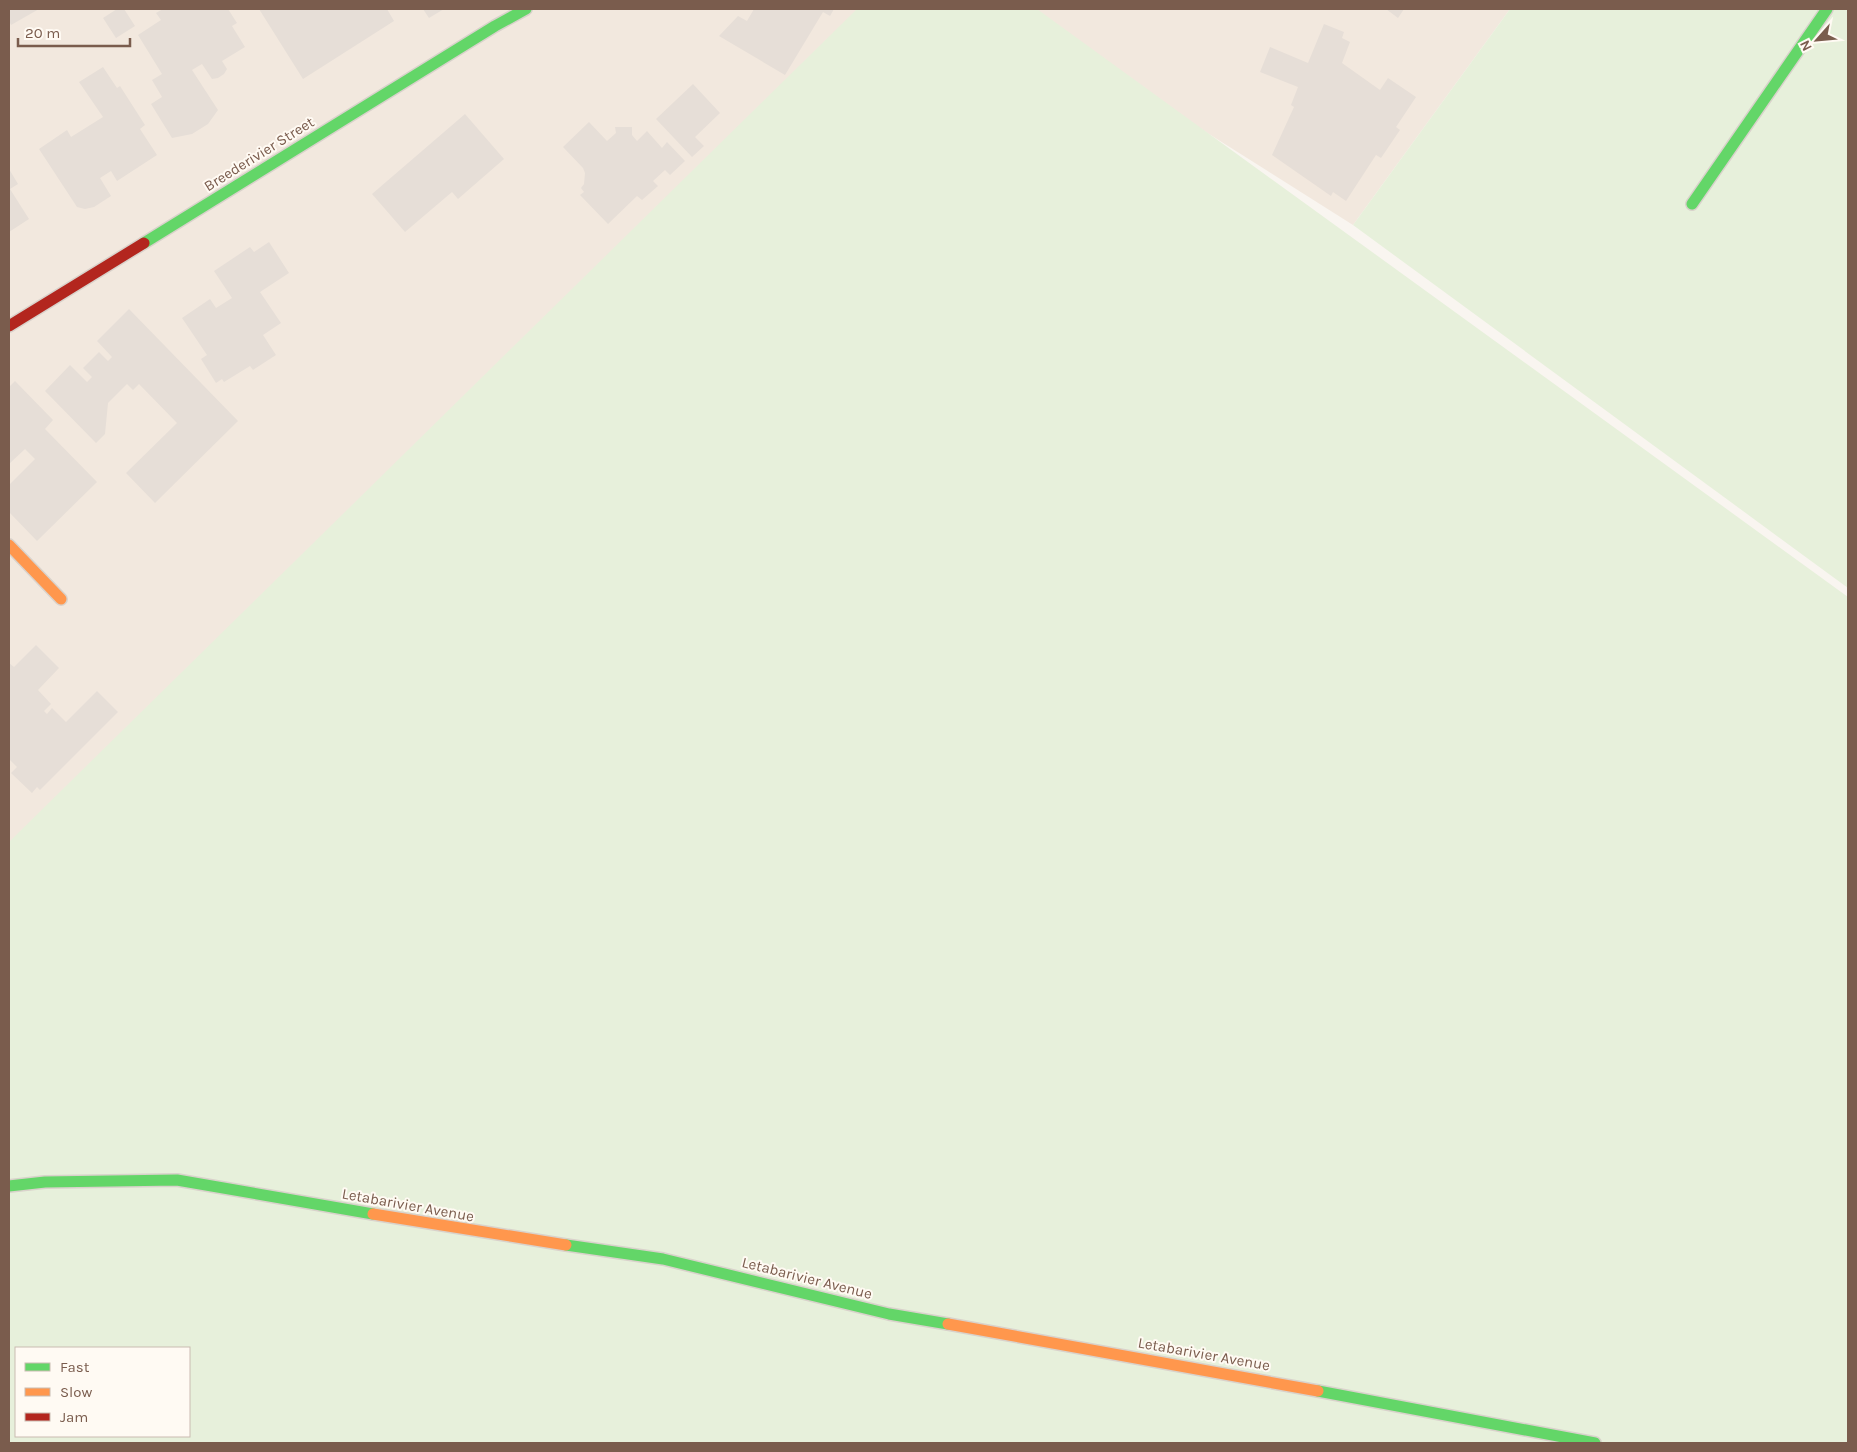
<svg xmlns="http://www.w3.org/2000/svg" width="1857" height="1452" viewBox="0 0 1857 1452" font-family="Karla,sans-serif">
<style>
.residential{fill:#f2e8de}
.green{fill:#e7f0db;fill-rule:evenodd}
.building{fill:#e6ded7}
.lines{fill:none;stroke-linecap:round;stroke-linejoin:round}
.fast-casing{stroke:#d9d2cb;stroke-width:14}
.slow-casing{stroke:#d9d2cb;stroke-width:14}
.jam-casing{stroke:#d9d2cb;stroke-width:14}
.fast{stroke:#63d668;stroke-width:11}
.slow{stroke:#ff974d;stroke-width:11}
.jam{stroke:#b3261e;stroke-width:11}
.labels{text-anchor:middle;stroke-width:4;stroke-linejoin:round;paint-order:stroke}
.street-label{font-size:15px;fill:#7a5c4d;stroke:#fffaf3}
</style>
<rect width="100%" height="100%" fill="#f9f5f0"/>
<path class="residential" d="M9,9H898L9,856Z
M1011,9H1510L1353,225Z"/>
<path class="green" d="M857,9H1037L1848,597V1443H9V842ZM16,1348H189V1436H16Z
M1510,9H1848V588L1353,225Z"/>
<path class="building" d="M9,9H39L11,25L9,21Z
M117,9H124L135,26L116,38L103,18Z
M163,9H228L237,23L232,26L245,47L222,61L227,69L224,74L218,78L212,79L202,64L192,70L218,110L208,124L192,134L172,138L151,104L162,97L152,80L162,74L138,35L161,20L156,13Z
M259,9H387L394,21L303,79Z
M423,9H444L429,18Z
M754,9H834L830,16L823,12L785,75L719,36L738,16L747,21Z
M1386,9H1404L1398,18Z
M1324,24L1344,32L1342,38L1350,42L1342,63L1380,90L1388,78L1416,97L1396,127L1400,130L1381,158L1376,155L1346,201L1333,192L1331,196L1272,155L1294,107L1291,105L1298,87L1260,72L1270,47L1308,63Z
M103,67L117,88L120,86L145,125L140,129L157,155L117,181L111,171L100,178L111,196L94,207L85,209L77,207L39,149L67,130L71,137L103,117L79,82Z
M693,84L720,113L695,137L704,146L692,157L656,119Z
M465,114L504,159L458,199L452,192L405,232L372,194Z
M589,122L607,141L616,133L615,127H632V135L637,141L647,131L662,148L667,142L685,161L670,175L665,170L653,181L658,186L642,200L637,196L608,224L580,195L584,192L581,188L584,184L585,173L583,168L563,147Z
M9,169L18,184L10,189L29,219L9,232Z
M269,242L289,273L260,292L281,323L263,335L276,355L253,370L250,366L224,382L222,379L216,383L201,359L207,355L182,318L210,299L216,308L232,298L214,271L250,247L254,252Z
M129,309L238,421L155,503L126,473L177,423L139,384L133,390L127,384L108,403L105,434L96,443L45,391L70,365L87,382L92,377L83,368L99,352L108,361L112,357L97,341Z
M15,381L53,420L45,429L97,482L37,541L9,512V485L35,459L25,449L9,464V387Z
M36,645L59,668L38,690L51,704L44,711L47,714L52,708L66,722L97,691L118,712L40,790L37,787L32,793L11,773L17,767L9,759V663L14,667Z"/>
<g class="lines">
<g class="fast-casing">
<path id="fast" d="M1692,204L1827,9
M144,243L495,26L526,9
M9,1186L45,1182L177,1180L373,1214
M566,1245L663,1259L889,1314L948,1324
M1318,1391L1595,1443"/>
</g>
<g class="slow-casing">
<path id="slow" d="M9,545L61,599
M373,1214L566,1245
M948,1324L1318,1391"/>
</g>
<g class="jam-casing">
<path id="jam" d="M9,326L144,243"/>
</g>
<use href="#fast" class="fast"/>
<use href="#slow" class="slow"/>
<use href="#jam" class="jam"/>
</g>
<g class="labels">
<g class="street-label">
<text transform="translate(259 154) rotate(-32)" y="5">Breederivier Street</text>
<text transform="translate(408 1205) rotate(10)" y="5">Letabarivier Avenue</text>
<text transform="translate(807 1278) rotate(14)" y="5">Letabarivier Avenue</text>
<text transform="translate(1204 1354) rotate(10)" y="5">Letabarivier Avenue</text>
</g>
</g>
<rect width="1857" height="1452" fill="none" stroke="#7a5c4d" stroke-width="20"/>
<rect x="15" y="1347" width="175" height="90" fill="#fffaf3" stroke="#cabbb1"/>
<rect x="25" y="1363" width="25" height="8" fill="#63d668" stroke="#cabbb1"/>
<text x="60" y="1372" font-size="15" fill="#7a5c4d">Fast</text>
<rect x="25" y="1388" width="25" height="8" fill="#ff974d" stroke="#cabbb1"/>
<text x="60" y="1397" font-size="15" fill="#7a5c4d">Slow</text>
<rect x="25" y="1413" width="25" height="8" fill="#b3261e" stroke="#cabbb1"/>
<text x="60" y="1422" font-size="15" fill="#7a5c4d">Jam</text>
<g transform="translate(1817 40) rotate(243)" stroke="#fffaf3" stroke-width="4" paint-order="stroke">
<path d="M0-4L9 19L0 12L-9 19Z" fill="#7a5c4d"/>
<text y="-8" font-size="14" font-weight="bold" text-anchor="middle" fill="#7a5c4d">N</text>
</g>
<path d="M18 38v8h112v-8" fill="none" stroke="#7a5c4d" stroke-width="2.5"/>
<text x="25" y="38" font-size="15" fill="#7a5c4d" stroke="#fffaf3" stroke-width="4" paint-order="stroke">20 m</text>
</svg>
